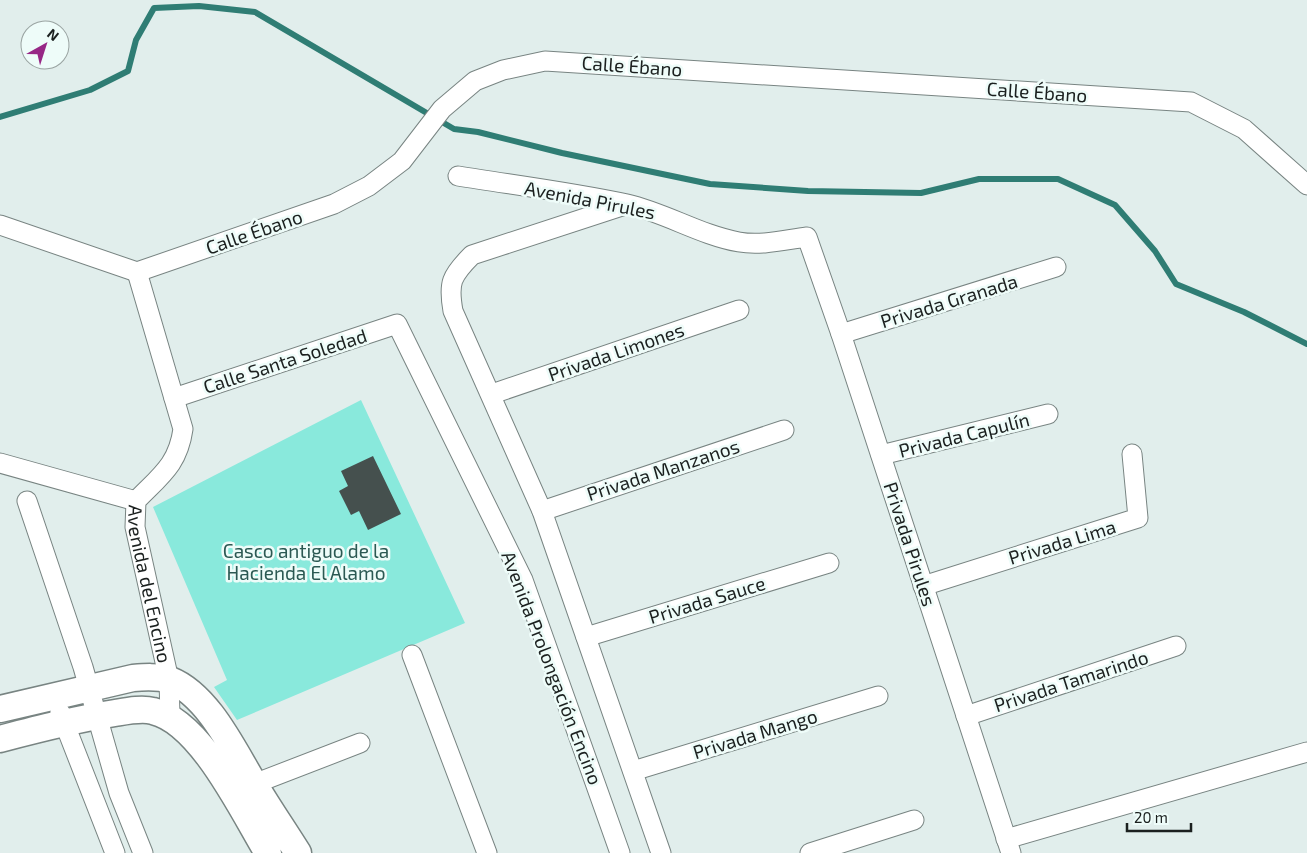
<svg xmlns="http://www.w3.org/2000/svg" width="1307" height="853" viewBox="0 0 1307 853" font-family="'Exo 2',sans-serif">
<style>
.green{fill:#89e9dc}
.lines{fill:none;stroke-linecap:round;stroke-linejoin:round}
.stream{stroke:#2f7d74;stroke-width:6}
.building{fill:#45504e}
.street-casing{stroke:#788482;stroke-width:21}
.secondary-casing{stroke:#788482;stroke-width:29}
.street{stroke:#fff;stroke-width:19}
.secondary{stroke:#fff;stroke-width:26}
.labels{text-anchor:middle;stroke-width:5;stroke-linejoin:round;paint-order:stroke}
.street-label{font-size:19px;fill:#1b201f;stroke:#eefcf9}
.park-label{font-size:19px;fill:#2b5953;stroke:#eefcf9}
</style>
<rect width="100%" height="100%" fill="#e1eeec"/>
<path class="green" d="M361,400L465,623L237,720L214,687L227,680L153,507Z"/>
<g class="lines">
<path class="stream" d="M0,117L90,90L128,71L136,40L154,8L199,6L255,12L454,129L478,132L562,153L710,184L808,191L921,193L979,179H1058L1115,205L1155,251L1176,284L1244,312L1307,344"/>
</g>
<path class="building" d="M373,456L401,514L368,530L359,511L351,515L339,491L348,486L341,471Z"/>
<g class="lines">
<g class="street-casing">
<g id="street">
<path d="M458,176C514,185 571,192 627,204C666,213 700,235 739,242C761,246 784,240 807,237L841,334L1011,853"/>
<path d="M625,205L472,255C451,276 448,283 453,311L542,511L661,853"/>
<path d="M0,225L137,272L334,204L369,186L402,161L442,109L475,81L503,70L545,61L1191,102L1244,129L1307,185"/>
<path id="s1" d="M137,272L183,429C178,465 160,476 136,501L135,527L169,680L170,716"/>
<path d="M841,334L1056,267"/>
<path d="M492,394L739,310"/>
<path d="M174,398L397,324L523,580L620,853"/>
<path d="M881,455L1048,414"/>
<path d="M0,463L136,501"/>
<path d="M27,501L83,667L119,793L143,853"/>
<path d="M542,511L784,430"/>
<path d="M923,586L1138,518L1132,454"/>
<path d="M586,637L829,563"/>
<path d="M412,655L487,853"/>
<path d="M60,712L115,853"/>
<path d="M966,716L1176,646"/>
<path d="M633,771L878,696"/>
<path d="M254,784L360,743"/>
<path d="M1006,839L1307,752"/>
<path d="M810,853L914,820"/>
</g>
</g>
<g class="secondary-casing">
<path id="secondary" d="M0,709L133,678C145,677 158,676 170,680C208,695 233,749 253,782C267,806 283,829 298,853
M0,739C38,729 76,719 115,713C127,711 142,708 153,711C201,722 243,812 268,853"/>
</g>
<use href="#street" class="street"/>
<use href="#secondary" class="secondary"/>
</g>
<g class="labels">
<g class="street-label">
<text transform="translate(632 66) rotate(4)" y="7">Calle Ébano</text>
<text transform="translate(1037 92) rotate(4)" y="7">Calle Ébano</text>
<text transform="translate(590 200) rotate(11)" y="7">Avenida Pirules</text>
<text transform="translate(254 232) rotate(-19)" y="7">Calle Ébano</text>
<text transform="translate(949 301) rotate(-17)" y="7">Privada Granada</text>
<text transform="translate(616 352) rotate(-19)" y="7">Privada Limones</text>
<text transform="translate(285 361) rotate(-18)" y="7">Calle Santa Soledad</text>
<text transform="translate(964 435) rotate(-14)" y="7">Privada Capulín</text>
<text transform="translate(663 470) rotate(-18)" y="7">Privada Manzanos</text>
<text transform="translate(1062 542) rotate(-17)" y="7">Privada Lima</text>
<text transform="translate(910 544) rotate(72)" y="7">Privada Pirules</text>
<text dy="7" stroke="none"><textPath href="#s1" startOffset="336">Avenida del Encino</textPath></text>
<text transform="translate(707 600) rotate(-17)" y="7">Privada Sauce</text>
<text transform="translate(552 668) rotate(69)" y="7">Avenida Prolongación Encino</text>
<text transform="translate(1071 681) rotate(-18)" y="7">Privada Tamarindo</text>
<text transform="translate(755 734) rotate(-17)" y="7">Privada Mango</text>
</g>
<g class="park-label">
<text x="306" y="558">Casco antiguo de la<tspan x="306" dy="22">Hacienda El Alamo</tspan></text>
</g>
</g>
<g transform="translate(45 45) rotate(39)"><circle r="24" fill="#eefcf9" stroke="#9aa4a2"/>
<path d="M0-4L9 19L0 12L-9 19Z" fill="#972786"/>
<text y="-8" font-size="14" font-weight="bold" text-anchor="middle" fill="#1b201f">N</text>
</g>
<path d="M1127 823v8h64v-8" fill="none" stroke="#1b201f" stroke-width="2.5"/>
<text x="1134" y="823" font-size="15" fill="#1b201f" stroke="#eefcf9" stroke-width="4" paint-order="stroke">20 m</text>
</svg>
